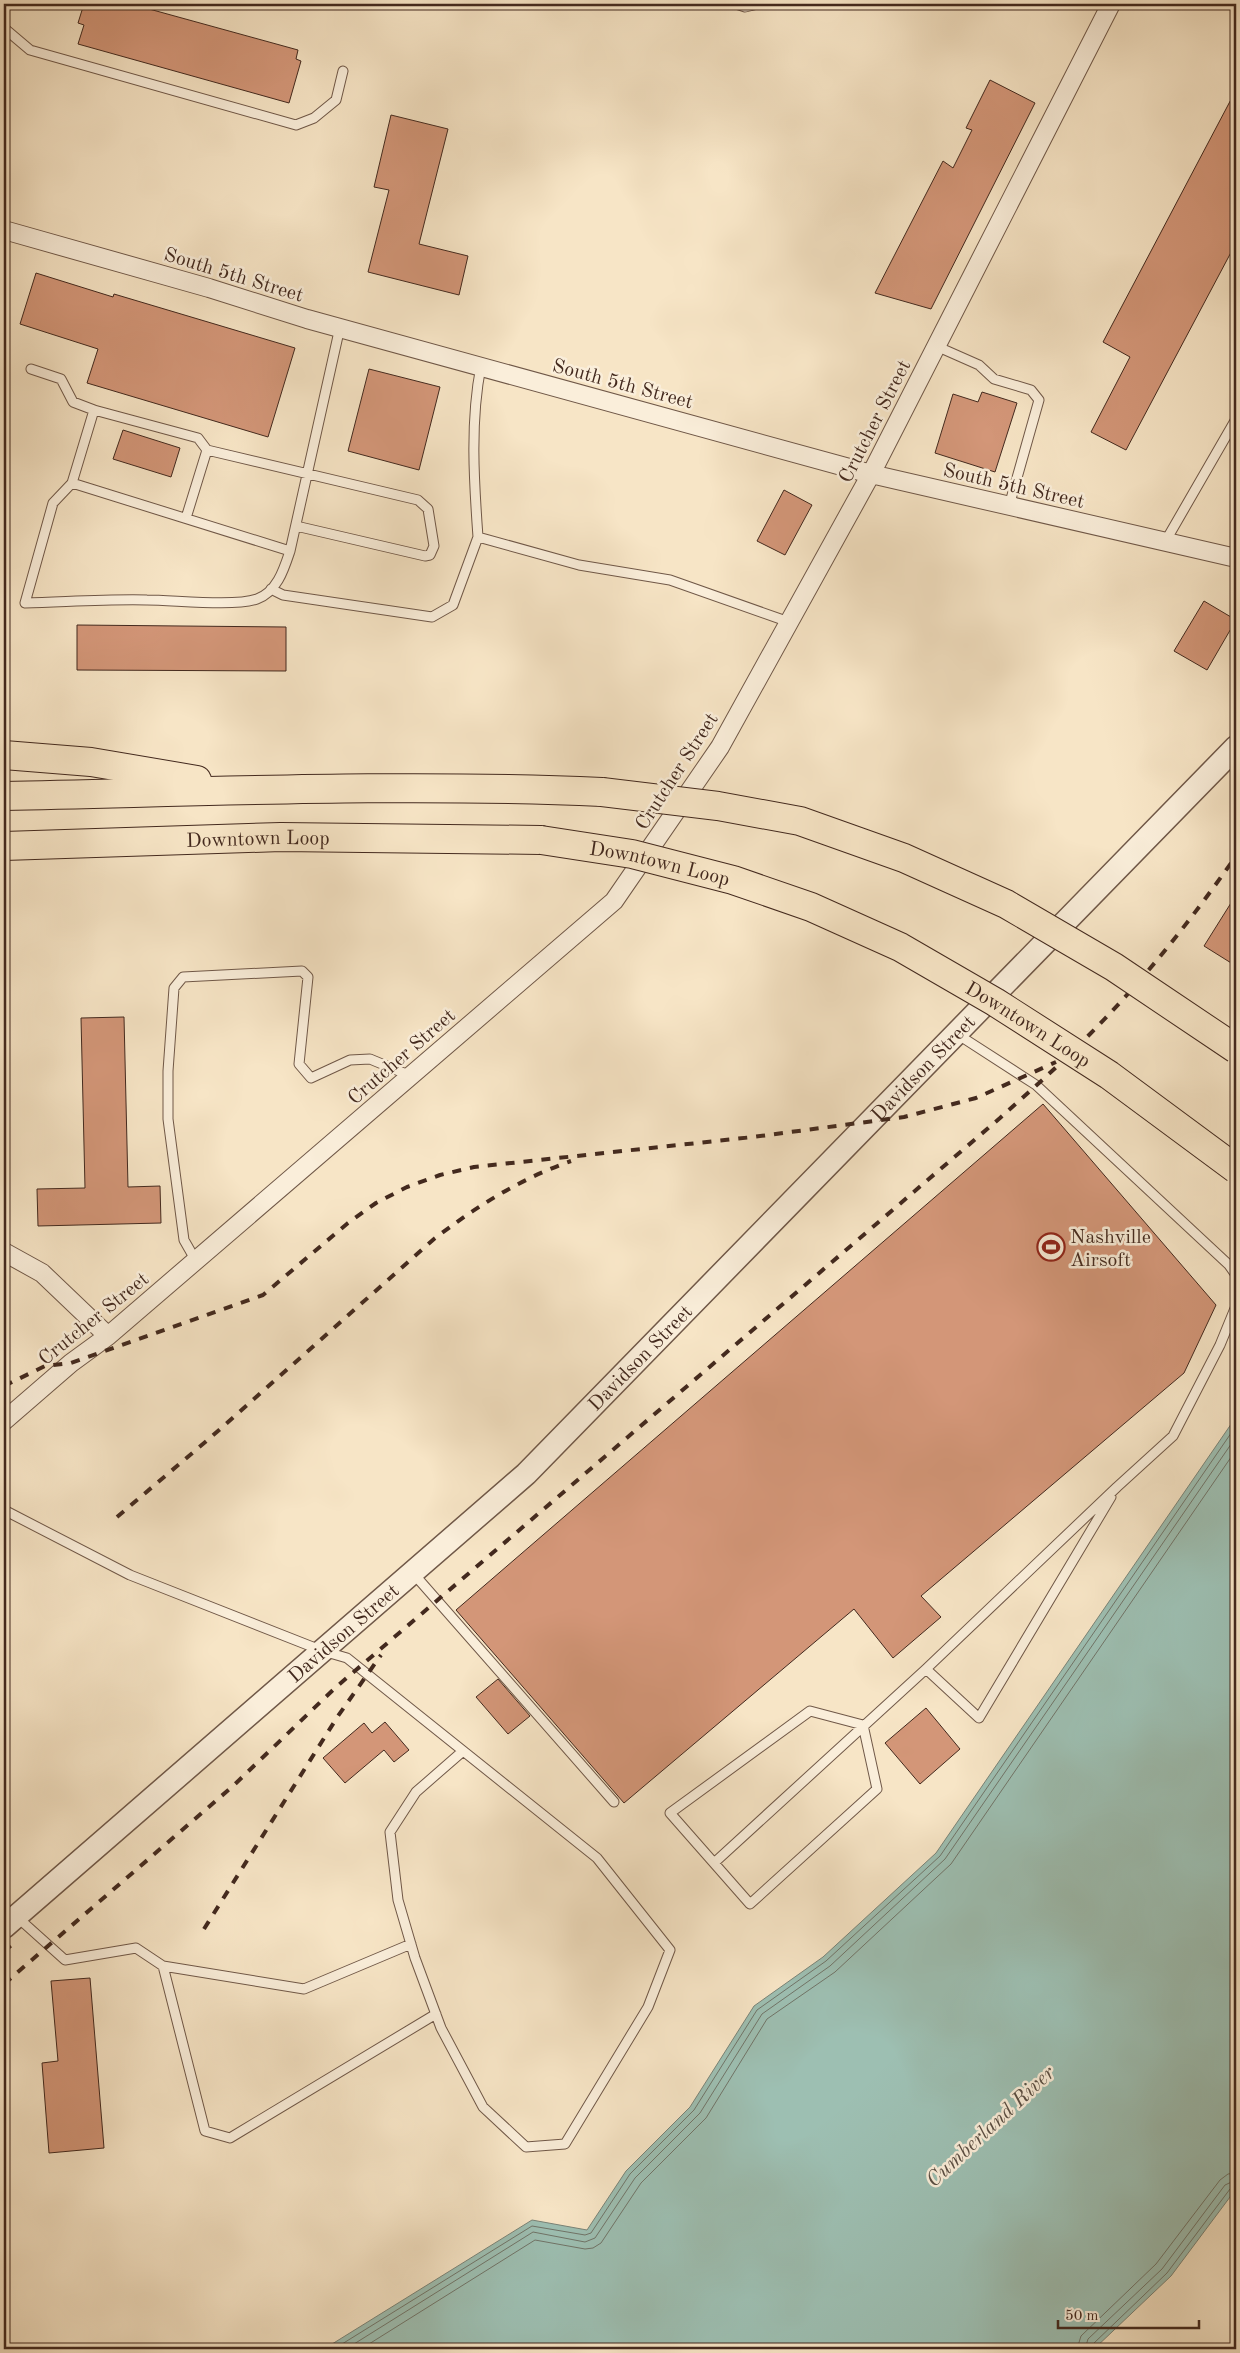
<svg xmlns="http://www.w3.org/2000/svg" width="1240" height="2353" viewBox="0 0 1240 2353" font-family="'Old Standard TT',serif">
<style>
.water{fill:#9dbfb2;stroke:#798377}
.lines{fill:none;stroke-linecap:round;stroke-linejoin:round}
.shore{stroke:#707468;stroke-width:1}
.building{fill:#d39678;stroke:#43291e}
.service-casing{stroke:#705848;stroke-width:11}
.minor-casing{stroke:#705848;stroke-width:20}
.tertiary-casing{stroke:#705848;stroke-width:25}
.motorway-casing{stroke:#43291e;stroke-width:30}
.path{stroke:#43291e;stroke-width:3;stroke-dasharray:4 2.5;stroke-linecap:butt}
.service{stroke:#faeeda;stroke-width:9}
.minor{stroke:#faeeda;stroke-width:18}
.tertiary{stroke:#faeeda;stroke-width:22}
.motorway{stroke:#f7e5c6;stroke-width:28}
.rail{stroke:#43291e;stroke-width:4;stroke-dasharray:9 9;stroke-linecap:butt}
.motorway-bridge-casing{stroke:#43291e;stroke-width:30;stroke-linecap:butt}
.motorway-bridge{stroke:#f7e5c6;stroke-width:28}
.labels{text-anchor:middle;stroke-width:5;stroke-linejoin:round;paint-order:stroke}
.street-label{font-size:20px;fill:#43291e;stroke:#faeeda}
.poi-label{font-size:20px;fill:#43291e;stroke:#faeeda;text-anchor:start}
.water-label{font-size:21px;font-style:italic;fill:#5a4e43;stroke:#faeeda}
</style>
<rect width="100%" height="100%" fill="#f7e5c6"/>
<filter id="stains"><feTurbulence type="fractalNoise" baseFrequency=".004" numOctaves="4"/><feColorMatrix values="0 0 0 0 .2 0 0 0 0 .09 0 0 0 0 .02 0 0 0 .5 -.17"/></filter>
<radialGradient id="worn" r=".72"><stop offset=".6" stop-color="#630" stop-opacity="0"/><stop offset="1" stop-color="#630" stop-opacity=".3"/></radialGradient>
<path class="water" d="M1236,1417V2189L1171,2276L1094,2349H324L532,2220L587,2230L626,2171L690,2107L754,2006L823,1957L936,1853Z"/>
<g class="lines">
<path class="shore" d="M334,2349L532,2226L585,2235L591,2233L630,2174L694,2110L757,2010L826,1961L940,1856L1236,1426
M346,2349L533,2232L585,2242L595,2238L635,2178L700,2113L762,2014L830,1966L945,1859L1236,1437
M361,2349L535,2240L585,2249L593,2248L601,2243L641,2183L706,2118L767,2019L835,1972L951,1864L1236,1450
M1077,2349L1081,2336L1156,2264L1220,2180L1228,2174L1236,2173
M1085,2349L1088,2339L1162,2269L1225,2185L1236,2180
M1091,2349L1093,2344L1167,2273L1230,2189L1236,2187"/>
</g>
<path class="building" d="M90,4H131L298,50L296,59L301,61L289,103L78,44L84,25L78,23L83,7L88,8Z
M990,80L1035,103L931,309L875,293L943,161L953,168L972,130L966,128Z
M1236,90V243L1126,450L1091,432L1130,357L1103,342Z
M391,115L448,129L419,244L468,256L459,295L368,272L389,190L374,187Z
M36,273L113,297L114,294L295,348L268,437L87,383L98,349L20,324Z
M369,369L440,387L419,470L348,451Z
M982,392L1017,403L995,472L935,453L953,394L978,402Z
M123,430L180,448L171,477L113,459Z
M784,490L812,505L785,555L757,541Z
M1204,601L1236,620L1207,670L1174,651Z
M77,625L286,627V671L77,670Z
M1236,895V966L1204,946Z
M124,1017L128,1187L160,1186L161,1223L38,1226L37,1189L85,1188L81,1018Z
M1043,1104L1216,1305L1184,1373L921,1596L941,1617L893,1658L854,1609L624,1803L456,1610Z
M498,1679L530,1716L508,1734L476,1697Z
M926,1708L960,1749L920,1784L885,1743Z
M385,1722L409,1750L394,1762L384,1750L345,1783L323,1758L364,1723L372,1733Z
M90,1978L104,2148L49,2153L42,2063L58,2061L51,1981Z"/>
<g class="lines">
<g class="service-casing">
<path id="service" d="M736,4L745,7L758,4
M4,28L30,50L296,125L314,118L336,100L343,71
M936,346L979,365L994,379L1031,390L1039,400L1009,506
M481,366C470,421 474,482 478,537L579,565L670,580L789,622
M31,369L61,379L73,402L94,410
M72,483L53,503L25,603C66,602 106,599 147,600C175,600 233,607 257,599C277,592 284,569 290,551L340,327
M186,518L207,450
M1165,542L1236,419
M290,551L72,483L94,410L198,438L207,450L418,500L428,509L434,546L430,555L425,556L296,526
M271,589L283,595L432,617L453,605L478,537
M957,1034L1036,1085L1229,1265L1236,1275
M196,1261L184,1240L168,1119V1071L174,988L183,977L302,971L308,977L299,1064L311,1078L350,1060L370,1059L411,1076
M4,1510L130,1575L323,1651L347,1658L597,1858L670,1950L648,2007L565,2144L526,2147L483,2107L441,2028L415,1958L398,1900L390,1832L416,1792L463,1751
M413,1573L614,1802
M926,1669L979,1718L1111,1497
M810,1711L863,1725L877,1789L750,1904L670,1813Z
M714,1863L926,1669L1117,1487L1173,1436L1220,1345L1236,1306
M16,1916L65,1960L136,1948L163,1966L304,1989L411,1944
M163,1966L205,2131L230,2138L436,2014"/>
</g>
<g class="minor-casing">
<path id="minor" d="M4,230L209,288L307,319L871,474L1236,558
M4,1252L42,1273L108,1336
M4,1421L71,1363L108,1336L614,901L720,747L871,474L1111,4"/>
</g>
<g class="tertiary-casing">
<g id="tertiary">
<path id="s1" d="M4,1927L526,1474L1236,747"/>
</g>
</g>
<g class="motorway-casing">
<g id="motorway">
<path d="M4,755L91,762L197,780"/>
<path d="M4,796C203,792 403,783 602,792"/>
<path id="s2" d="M4,846L281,837L541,840"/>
</g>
</g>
<path class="path" d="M4,1952L11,1946"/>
<use href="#service" class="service"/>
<use href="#minor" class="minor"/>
<use href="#tertiary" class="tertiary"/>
<use href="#motorway" class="motorway"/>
<path class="rail" d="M4,1386L45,1366L71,1363L263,1295L348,1223L376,1203L407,1187L440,1175L474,1167L753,1137L904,1117L976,1098L1056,1062
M117,1517L210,1438L434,1239C477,1206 520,1179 571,1161
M204,1929L338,1716L381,1655
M4,1984L233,1786L335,1688L1000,1118C1030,1091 1061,1064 1089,1035C1143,981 1192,919 1236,856"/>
<g class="motorway-bridge-casing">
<g id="motorway-bridge">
<path d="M602,792L718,806L800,821L904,858L1006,904L1114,967L1236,1049"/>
<path id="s3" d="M541,840L632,854L733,880L811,907L900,947L995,1002L1109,1075L1236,1169"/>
</g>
</g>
<use href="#motorway-bridge" class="motorway-bridge"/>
</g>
<defs>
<g id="stadium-ring" transform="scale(1.4375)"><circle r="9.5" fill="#faeeda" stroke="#8f2418" stroke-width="1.5"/><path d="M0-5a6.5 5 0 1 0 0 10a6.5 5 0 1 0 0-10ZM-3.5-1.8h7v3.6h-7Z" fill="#8f2418"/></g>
</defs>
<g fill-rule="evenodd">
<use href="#stadium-ring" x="1051" y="1247"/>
</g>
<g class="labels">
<g class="street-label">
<text transform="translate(234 274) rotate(17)" y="7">South 5th Street</text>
<text transform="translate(623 383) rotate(15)" y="7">South 5th Street</text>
<text transform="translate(874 421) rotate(-63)" y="7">Crutcher Street</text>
<text transform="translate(1014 485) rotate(13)" y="7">South 5th Street</text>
<text transform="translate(676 771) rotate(-57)" y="7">Crutcher Street</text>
<text dy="7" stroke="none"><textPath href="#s2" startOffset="254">Downtown Loop</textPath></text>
<text dy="7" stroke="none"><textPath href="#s3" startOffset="121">Downtown Loop</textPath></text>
<text dy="7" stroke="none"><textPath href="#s3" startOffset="526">Downtown Loop</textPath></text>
<text transform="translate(401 1056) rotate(-41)" y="7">Crutcher Street</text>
<text dy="7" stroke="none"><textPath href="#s1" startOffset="1259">Davidson Street</textPath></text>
<text transform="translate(93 1318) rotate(-39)" y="7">Crutcher Street</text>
<text dy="7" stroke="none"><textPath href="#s1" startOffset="854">Davidson Street</textPath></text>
<text dy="7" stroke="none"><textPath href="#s1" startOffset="449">Davidson Street</textPath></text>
</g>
<g class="poi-label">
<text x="1070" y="1243">Nashville<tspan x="1070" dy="23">Airsoft</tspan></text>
</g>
<g class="water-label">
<text transform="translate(990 2126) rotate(-43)" y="7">Cumberland River</text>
</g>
</g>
<rect width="1240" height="2353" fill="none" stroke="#f7e5c6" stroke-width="20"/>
<rect x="5" y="5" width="1230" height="2343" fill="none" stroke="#43291e" stroke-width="2.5"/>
<rect x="10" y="10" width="1220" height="2333" fill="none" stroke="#43291e"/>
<path d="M1058 2320v8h141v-8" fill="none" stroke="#43291e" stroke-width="2.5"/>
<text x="1065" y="2320" font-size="15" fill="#43291e" stroke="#faeeda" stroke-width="4" paint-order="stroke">50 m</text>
<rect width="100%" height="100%" filter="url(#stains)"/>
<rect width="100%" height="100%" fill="url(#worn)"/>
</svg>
